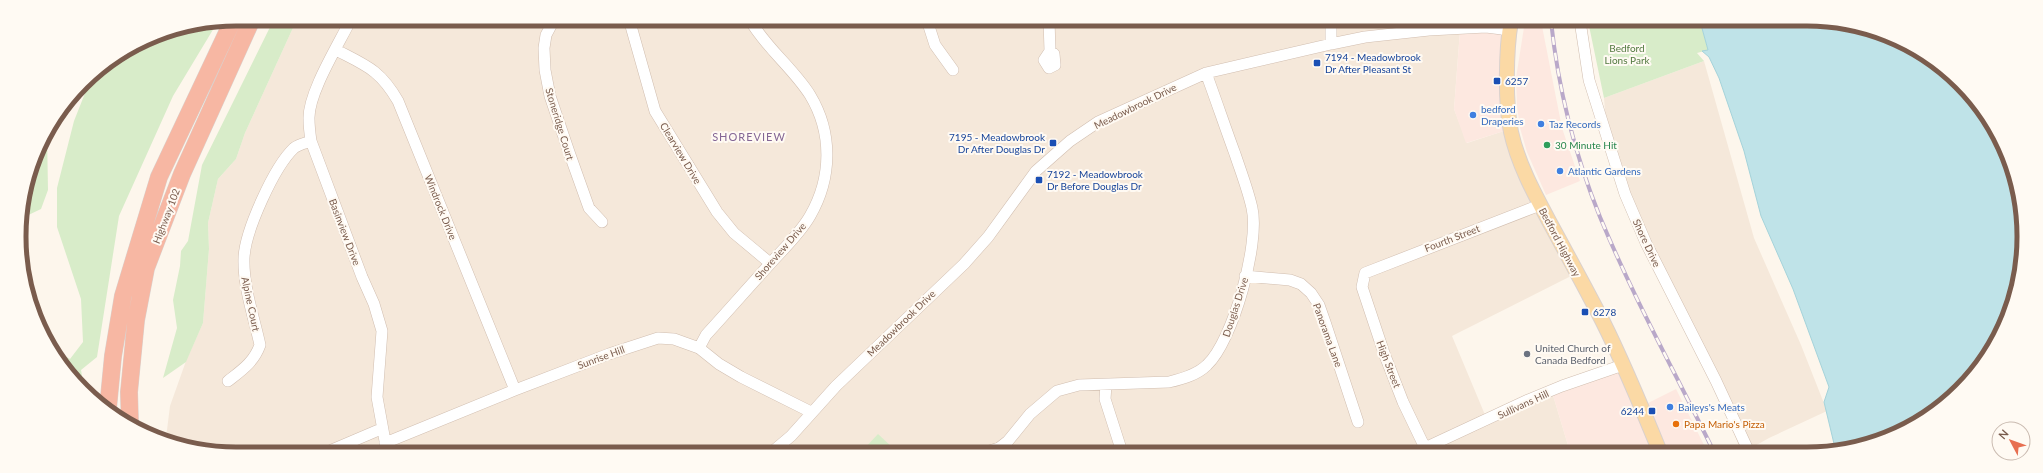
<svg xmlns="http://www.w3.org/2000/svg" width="2043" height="473" viewBox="0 0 2043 473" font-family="Lato,sans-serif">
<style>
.residential{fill:#f5e8da}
.commercial{fill:#fde8e0}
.green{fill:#d8ecc9}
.water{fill:#bfe3e8;stroke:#a5d3da}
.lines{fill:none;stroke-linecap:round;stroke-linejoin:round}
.minor-casing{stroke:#d1beb0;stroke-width:12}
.major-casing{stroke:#dad1cd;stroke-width:16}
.highway-casing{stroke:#dad1cd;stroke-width:18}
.minor{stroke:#fff;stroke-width:11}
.major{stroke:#fbd9a5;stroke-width:14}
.highway{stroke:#f7b7a3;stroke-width:17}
.rail-casing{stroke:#b9a8c9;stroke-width:4}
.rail{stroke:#fffaf3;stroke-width:2.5;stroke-dasharray:8;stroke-linecap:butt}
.transit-dot{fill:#1a4fb4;stroke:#fffaf3;stroke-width:1.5}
.shop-dot{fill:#3f7fe0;stroke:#fffaf3;stroke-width:1.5}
.leisure-dot{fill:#2e9e5b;stroke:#fffaf3;stroke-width:1.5}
.worship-dot{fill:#6b7280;stroke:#fffaf3;stroke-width:1.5}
.food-dot{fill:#e8710a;stroke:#fffaf3;stroke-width:1.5}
.labels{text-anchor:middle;stroke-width:4;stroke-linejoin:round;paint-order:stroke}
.park-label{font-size:10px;fill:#537a41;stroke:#fffaf3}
.transit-label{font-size:10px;fill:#164399;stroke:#fffaf3;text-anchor:start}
.street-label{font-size:10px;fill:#7a5c4d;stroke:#fffaf3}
.shop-label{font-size:10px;fill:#366cbe;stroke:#fffaf3;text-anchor:start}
.leisure-label{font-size:10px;fill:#27864d;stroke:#fffaf3;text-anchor:start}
.worship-label{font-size:10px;fill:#5b616d;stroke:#fffaf3;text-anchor:start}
.food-label{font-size:10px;fill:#c56008;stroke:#fffaf3;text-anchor:start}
.neighbourhood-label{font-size:11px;letter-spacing:1px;fill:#846695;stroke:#fffaf3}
.rim{fill:none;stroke:#7a5c4d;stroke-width:5}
</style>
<rect width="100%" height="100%" fill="#fdf6ec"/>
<path class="residential" d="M297,19L1444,20L1448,31L1460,30L1454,109L1467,143L1504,131L1575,274L1452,336L1488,422L1552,392L1570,452H890L891,446L878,435L861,452H208L166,438L170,406L186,361L203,323L209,249L208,223L218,179L236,159L245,133Z
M1704,61L1754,238L1801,345L1827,411L1769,438L1744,452H1741L1697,331L1651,243L1626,183L1606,122L1604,98Z"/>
<path class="commercial" d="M1444,20L1505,21L1504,131L1466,143L1454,109L1460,31H1448Z
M1525,21H1541L1562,128L1580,181L1546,195L1527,152L1520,128L1517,106L1516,78Z
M1618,360L1655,452H1570L1552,392Z
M1676,389L1706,449L1708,452H1668L1648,403Z"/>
<path class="green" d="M274,19H297L245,133L236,159L218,179L208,223L209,249L203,323L186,362L163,378L177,328L173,300L180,266L181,251L188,241L202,165Z
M1588,21H1700L1708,50L1697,53L1704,61L1604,98Z
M217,23L173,96L119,216L97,357L81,370L84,387L64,369L55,350L70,359L83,342L81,299L57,227V188L74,121L93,73L153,35Z
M47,133L48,190L41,209L20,219L41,141Z
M878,434L891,446L890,452H861Z"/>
<path class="water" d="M1700,21H1835L1915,48L1979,104L2017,180L2022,265L2001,333L1960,390L1902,432L1900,431L1899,433L1836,452L1824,402L1829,387L1793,289L1761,216L1744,151L1719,78L1709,57L1702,51L1708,50Z"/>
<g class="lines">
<g class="minor-casing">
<path id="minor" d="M351,19C339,44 308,93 309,119C309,127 310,134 311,141L362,277L374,304L382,331L377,397L387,452
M629,19L655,111L717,212L734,233L770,263
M554,20L546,35L544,48L545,70L550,96L569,152L589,208L602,222
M927,20L935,45L953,70
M1049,20L1050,51L1054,54L1055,65L1049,68L1044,60L1050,51
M1580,21L1589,80L1625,194L1646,243L1716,381L1749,452
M1331,44V20
M336,50C367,66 380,70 398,101L515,390
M1245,276L1290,280L1301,284L1311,293L1319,305L1325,322L1358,422
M699,348L706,335C727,312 748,288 769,265C783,249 799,235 810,216C832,178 833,133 810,95C793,68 766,48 750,20
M228,381C242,370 254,362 260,345C254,317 243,287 244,258C245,231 274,167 294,148C299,144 306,143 311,141
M1106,385L1105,399L1122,452
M385,443L515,390L609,354L658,338L674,339L699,348L719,364L741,377L811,412
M1425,448L1528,400L1562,386L1623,365
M327,452L381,429
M772,452L791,436L836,386L964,264L988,237L1036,171L1070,141L1098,122L1206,73L1331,44L1365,37L1429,30L1486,27L1510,30
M986,452L999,448L1008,441L1030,414L1057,391L1079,385L1169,382C1182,379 1197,375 1207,365C1233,341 1260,243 1252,208C1248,190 1241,172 1235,154C1225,127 1216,100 1206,73
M1427,452L1403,402L1384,353L1362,287L1365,273L1540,205"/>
</g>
<g class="major-casing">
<path id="major" d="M1511,21C1506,49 1505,103 1511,132C1518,164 1535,195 1550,223C1568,256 1586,289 1603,322C1624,364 1642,408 1660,452"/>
</g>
<g class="highway-casing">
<path id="highway" d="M108,408L113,356L123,296L159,177L233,20
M130,426L129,392L136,320L146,268L182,174L252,19"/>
</g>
<use href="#minor" class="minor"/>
<use href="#major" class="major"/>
<use href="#highway" class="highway"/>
<g class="rail-casing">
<path id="rail" d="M1551,21C1558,88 1575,155 1600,217C1633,297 1676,374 1714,452"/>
</g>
<use href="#rail" class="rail"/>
</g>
<g class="transit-dot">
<rect x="1313" y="59" width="8" height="8" rx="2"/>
<rect x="1493" y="77" width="8" height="8" rx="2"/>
<rect x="1049" y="139" width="8" height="8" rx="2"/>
<rect x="1035" y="176" width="8" height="8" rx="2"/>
<rect x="1581" y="308" width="8" height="8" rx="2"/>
<rect x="1648" y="407" width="8" height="8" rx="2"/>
</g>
<g class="shop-dot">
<circle cx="1473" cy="115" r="4"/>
<circle cx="1541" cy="124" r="4"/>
<circle cx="1560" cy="171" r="4"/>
<circle cx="1670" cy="407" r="4"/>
</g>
<circle class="leisure-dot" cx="1547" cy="145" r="4"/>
<circle class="worship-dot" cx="1527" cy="354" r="4"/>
<circle class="food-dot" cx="1676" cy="424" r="4"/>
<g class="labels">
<g class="park-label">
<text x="1627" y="52">Bedford<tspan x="1627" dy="12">Lions Park</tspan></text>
</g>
<g class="transit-label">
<text x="1325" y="61">7194 - Meadowbrook<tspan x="1325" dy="12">Dr After Pleasant St</tspan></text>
<text x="1505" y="85">6257</text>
<text x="1045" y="141" text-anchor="end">7195 - Meadowbrook<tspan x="1045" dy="12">Dr After Douglas Dr</tspan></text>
<text x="1047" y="178">7192 - Meadowbrook<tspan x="1047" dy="12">Dr Before Douglas Dr</tspan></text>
<text x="1593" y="316">6278</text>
<text x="1644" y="415" text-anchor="end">6244</text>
</g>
<g class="street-label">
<text transform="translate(1135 106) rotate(-26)" y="4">Meadowbrook Drive</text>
<text transform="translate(560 124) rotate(73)" y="4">Stoneridge Court</text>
<text transform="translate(681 153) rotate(59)" y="4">Clearview Drive</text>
<text transform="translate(441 207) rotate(68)" y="4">Windrock Drive</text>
<text transform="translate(166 216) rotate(-69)" y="4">Highway 102</text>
<text transform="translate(345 232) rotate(69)" y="4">Basinview Drive</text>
<text transform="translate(1452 238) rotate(-21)" y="4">Fourth Street</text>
<text transform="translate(1560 242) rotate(62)" y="4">Bedford Highway</text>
<text transform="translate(1647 243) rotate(65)" y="4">Shore Drive</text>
<text transform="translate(780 251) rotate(-49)" y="4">Shoreview Drive</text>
<text transform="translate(251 304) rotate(78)" y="4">Alpine Court</text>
<text transform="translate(1235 307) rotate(-72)" y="4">Douglas Drive</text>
<text transform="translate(901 323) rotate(-44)" y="4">Meadowbrook Drive</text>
<text transform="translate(1328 335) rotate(70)" y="4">Panorama Lane</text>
<text transform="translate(601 357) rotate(-20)" y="4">Sunrise Hill</text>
<text transform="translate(1389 364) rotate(69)" y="4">High Street</text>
<text transform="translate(1523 404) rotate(-25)" y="4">Sullivans Hill</text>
</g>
<g class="shop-label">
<text x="1481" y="113">bedford<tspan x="1481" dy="12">Draperies</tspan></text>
<text x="1549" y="128">Taz Records</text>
<text x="1568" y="175">Atlantic Gardens</text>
<text x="1678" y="411">Baileys's Meats</text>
</g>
<g class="leisure-label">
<text x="1555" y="149">30 Minute Hit</text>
</g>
<g class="worship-label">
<text x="1535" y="352">United Church of<tspan x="1535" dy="12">Canada Bedford</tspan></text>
</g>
<g class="food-label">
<text x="1684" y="428">Papa Mario's Pizza</text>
</g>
<g class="neighbourhood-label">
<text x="749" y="141">SHOREVIEW</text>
</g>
</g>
<path d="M0 0H2043V473H0ZM236 26H1807A210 210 0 0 1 2017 236V237A210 210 0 0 1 1807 447H236A210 210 0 0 1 26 237V236A210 210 0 0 1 236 26Z" fill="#fffaf3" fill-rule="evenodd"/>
<path class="rim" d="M236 26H1807A210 210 0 0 1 2017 236V237A210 210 0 0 1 1807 447H236A210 210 0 0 1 26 237V236A210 210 0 0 1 236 26Z"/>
<g transform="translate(2011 441) rotate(311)"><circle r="19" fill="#fffaf3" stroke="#cabbb1"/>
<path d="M0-3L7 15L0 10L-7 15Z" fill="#e76f51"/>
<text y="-6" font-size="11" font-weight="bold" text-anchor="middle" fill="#7a5c4d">N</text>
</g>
</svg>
